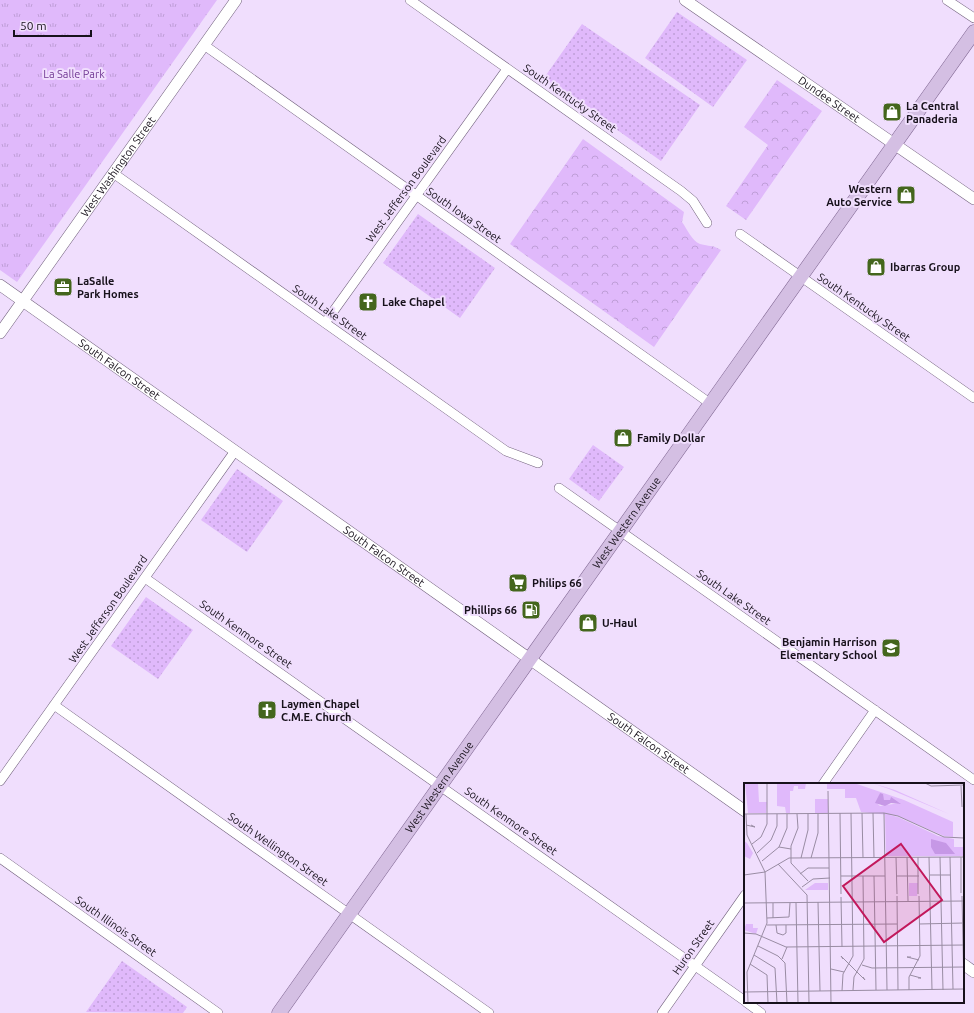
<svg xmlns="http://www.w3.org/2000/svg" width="974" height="1013" viewBox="0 0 974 1013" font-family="Ubuntu,sans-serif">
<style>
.grass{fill:url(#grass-dots)}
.forest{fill:url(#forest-crowns)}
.park{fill:url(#park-tufts)}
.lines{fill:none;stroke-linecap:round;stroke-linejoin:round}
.minor-casing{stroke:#71617c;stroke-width:10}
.tertiary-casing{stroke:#71617c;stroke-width:12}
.primary-casing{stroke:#7f6691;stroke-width:15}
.minor{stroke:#fff;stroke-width:9}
.tertiary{stroke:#fff;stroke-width:11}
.primary{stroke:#d4bfe3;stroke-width:14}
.labels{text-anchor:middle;stroke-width:4;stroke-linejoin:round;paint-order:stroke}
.park-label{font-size:11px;fill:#713893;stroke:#f0defd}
.street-label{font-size:11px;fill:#17111b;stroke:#f0defd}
.poi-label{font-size:11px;font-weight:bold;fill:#17111b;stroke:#f0defd;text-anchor:start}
.inset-road{fill:none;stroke:#998ca3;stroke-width:1}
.view{fill:#c2185b;fill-opacity:0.15;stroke:#c2185b;stroke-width:2}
.inset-edge{fill:none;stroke:#17111b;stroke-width:2}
</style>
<defs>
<pattern id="grass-dots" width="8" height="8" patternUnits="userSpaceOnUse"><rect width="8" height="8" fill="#e0b9fb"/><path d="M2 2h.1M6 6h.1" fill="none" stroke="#bf9ed7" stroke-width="1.8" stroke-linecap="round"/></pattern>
<pattern id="forest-crowns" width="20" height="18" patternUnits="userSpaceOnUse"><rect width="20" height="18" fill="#e0b9fb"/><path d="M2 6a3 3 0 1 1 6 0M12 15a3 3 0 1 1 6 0" fill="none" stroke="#bf9ed7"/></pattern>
<pattern id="park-tufts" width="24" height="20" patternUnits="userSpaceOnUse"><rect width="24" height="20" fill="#e0b9fb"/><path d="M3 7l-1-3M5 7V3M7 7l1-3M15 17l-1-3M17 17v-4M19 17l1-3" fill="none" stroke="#bf9ed7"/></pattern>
</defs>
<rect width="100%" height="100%" fill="#f0defd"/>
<path class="grass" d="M677,12L747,60L713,107L645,58Z
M582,24L700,105L661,161L544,78Z
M418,214L495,268L460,318L383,263Z
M593,445L624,467L599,501L569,479Z
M237,469L283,501L247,552L201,520Z
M146,597L193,630L158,679L111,646Z
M122,961L187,1007L183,1013L86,1012Z"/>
<path class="forest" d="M777,80L822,111L746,220L726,206L768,145L744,127Z
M583,139L684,212L682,222C687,229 692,241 700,244C710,247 711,244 721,250L654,347L510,244Z"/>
<path class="park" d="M0,0H217L17,282L0,270Z"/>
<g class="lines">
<g class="minor-casing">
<path id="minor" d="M410,0L681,191L693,201L707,223
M947,0L974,18
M204,45L711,404
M113,173L506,451L538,463
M740,234L974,398
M325,323L507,69
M559,488L974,780
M145,578L745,1001
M54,705L489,1013
M0,781L235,451
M823,784L875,710
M0,858L218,1013
M746,1002L761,1013
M662,1013L745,895"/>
</g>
<g class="tertiary-casing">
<g id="tertiary">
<path id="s1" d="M685,0L974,199"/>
<path id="s2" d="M0,285L745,811"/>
<path id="s3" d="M0,333L236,0"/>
<path d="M963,964L974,972"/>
</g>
</g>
<g class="primary-casing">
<g id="primary">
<path id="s4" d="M279,1013L974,32"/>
</g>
</g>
<use href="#minor" class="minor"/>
<use href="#tertiary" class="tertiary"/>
<use href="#primary" class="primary"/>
</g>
<defs>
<g id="shop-square" transform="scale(1)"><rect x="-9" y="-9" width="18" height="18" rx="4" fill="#44661d" stroke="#f0defd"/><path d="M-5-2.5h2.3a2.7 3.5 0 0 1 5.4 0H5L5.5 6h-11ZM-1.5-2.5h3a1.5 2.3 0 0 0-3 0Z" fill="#fff"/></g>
<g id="office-square" transform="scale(1)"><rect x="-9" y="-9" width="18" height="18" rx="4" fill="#44661d" stroke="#f0defd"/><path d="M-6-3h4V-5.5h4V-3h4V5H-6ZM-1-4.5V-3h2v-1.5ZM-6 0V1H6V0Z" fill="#fff"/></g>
<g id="church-square" transform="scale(1)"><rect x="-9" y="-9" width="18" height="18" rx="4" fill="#44661d" stroke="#f0defd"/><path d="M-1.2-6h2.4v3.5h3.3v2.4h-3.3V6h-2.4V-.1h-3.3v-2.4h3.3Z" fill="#fff"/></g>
<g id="supermarket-square" transform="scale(1)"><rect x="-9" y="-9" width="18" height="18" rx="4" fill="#44661d" stroke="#f0defd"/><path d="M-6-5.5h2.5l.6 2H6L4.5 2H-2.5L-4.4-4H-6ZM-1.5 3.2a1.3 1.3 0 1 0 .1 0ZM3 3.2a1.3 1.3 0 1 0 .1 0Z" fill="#fff"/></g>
<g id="fuel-square" transform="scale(1)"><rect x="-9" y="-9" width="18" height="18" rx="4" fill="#44661d" stroke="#f0defd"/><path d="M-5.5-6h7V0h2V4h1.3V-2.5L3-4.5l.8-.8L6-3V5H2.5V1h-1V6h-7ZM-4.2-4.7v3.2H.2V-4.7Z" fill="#fff"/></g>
<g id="school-square" transform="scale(1)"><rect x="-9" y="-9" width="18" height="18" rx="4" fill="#44661d" stroke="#f0defd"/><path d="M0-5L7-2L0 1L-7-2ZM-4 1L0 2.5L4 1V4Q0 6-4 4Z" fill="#fff"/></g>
</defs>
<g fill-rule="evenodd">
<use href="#shop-square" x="892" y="112"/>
<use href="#shop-square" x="906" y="195"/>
<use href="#shop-square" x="876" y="267"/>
<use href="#office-square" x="63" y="287"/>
<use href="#church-square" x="368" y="302"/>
<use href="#shop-square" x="623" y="438"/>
<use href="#supermarket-square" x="518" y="583"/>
<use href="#fuel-square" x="531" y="610"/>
<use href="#shop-square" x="588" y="623"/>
<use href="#school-square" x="891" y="648"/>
<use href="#church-square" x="267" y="710"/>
</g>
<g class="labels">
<g class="park-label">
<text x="74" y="78">La Salle Park</text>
</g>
<g class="street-label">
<text transform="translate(570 98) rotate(35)" y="4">South Kentucky Street</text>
<text dy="4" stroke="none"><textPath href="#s1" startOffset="175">Dundee Street</textPath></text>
<text dy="4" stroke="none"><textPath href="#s3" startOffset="204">West Washington Street</textPath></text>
<text transform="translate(406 189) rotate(-54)" y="4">West Jefferson Boulevard</text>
<text transform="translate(464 215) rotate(35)" y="4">South Iowa Street</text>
<text transform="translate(864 307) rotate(35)" y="4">South Kentucky Street</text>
<text transform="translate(330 312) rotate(35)" y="4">South Lake Street</text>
<text dy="4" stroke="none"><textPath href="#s2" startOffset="146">South Falcon Street</textPath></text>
<text dy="4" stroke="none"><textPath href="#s4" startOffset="601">West Western Avenue</textPath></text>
<text dy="4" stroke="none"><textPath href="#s2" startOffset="470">South Falcon Street</textPath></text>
<text transform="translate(734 597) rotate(35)" y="4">South Lake Street</text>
<text transform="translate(108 609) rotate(-55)" y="4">West Jefferson Boulevard</text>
<text transform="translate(246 634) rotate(35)" y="4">South Kenmore Street</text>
<text dy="4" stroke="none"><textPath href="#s2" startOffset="794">South Falcon Street</textPath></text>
<text dy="4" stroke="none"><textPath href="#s4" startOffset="277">West Western Avenue</textPath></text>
<text transform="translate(511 821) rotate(35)" y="4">South Kenmore Street</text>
<text transform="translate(278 849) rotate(35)" y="4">South Wellington Street</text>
<text transform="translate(116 926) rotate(35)" y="4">South Illinois Street</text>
<text transform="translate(693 947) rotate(-55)" y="4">Huron Street</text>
</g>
<g class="poi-label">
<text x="906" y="110">La Central<tspan x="906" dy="13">Panaderia</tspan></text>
<text x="892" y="193" text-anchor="end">Western<tspan x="892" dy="13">Auto Service</tspan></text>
<text x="890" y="271">Ibarras Group</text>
<text x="77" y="285">LaSalle<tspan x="77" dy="13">Park Homes</tspan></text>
<text x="382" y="306">Lake Chapel</text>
<text x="637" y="442">Family Dollar</text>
<text x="532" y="587">Philips 66</text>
<text x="517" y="614" text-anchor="end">Phillips 66</text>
<text x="602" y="627">U-Haul</text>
<text x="877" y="646" text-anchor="end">Benjamin Harrison<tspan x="877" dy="13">Elementary School</tspan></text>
<text x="281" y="708">Laymen Chapel<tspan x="281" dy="13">C.M.E. Church</tspan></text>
</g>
</g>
<g transform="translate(744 783)">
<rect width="220" height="220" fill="#f0defd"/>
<path d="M71,16H84V30H71ZM71,100H84V107H61ZM2,141H9V145H14L12,151L0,147Z" fill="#e0b9fb"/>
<path d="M1,0H14L15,19H23L22,30H4ZM62,0L61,6H54V3H50L49,8H46V30H42L41,24L33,23V1ZM83,0H110L160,17L209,39V54L200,53L154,33L117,29L112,15H101V6H83ZM136,10L140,17L156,20L136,23L133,20ZM128,0L151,7L205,31L145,6ZM165,100H174L173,113H165Z" fill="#e0b9fb" fill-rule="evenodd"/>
<path d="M141,31L154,34L194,53L210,56V64H220V73H142Z" fill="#e0b9fb"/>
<path d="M0,58L3,60L9,70L6,76L0,73Z" fill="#e0b9fb"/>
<path d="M136,10L139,11L140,17H146L147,14L157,21L147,20L141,23L131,20ZM187,56L202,60L211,71H191L187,64Z" fill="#c698e6"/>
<path class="inset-road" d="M181,0L187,3L220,2M217,3L218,24M84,8L87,220M96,30L97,111M118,30L119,75M129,30L130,75M140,30L143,207M0,31L140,30L154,33L200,54L220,55M2,31L3,52L21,89L23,140L3,189L4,220M53,31L54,45L47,63V80L64,98M2,42L11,44L7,42M8,61L17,54L23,41V0M35,64L47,66M13,70L27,57L33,43V31M152,74L153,111M163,74L164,118M185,74L188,207M196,74L199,207M206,74L209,206M217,74V110M57,75L64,47V31M67,75L74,50V31M18,78L35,64L43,45V31M34,81L63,112L65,220M56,91L64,85H85M0,92L21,89L45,75L220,74M186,92H207M97,93H141M130,93L132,207M152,93H175M58,104L69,96L86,95M174,111V74M153,113L154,207M218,113L220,206M97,114L98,164M74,119L76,208M0,120L220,118M29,120V135M52,120L54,220M23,135L45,134L46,120M175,141L220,140M23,142L153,141M32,142L33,150L39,152L42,150V142M0,150L12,151L42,164L220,162M14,163L34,173L41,180L43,220M10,172L31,185L33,220M167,174H163L175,177M38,176L43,164M99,176L97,173L121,197L119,194M6,181L23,192L24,220M118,182L128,185L220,184M87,186L100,189M166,192L177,195H174M109,207L110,194L120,176L119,93M165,207V194L176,173L175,113M98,208L99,191L109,173L107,30M0,209L220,206"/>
<path class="view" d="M157,61L198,117L140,159L99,103Z"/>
<rect width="220" height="220" class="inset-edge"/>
</g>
<path d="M14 30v6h77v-6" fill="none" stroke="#17111b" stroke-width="2"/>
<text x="20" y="30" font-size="12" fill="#17111b" stroke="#f0defd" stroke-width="3" paint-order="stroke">50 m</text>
</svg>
